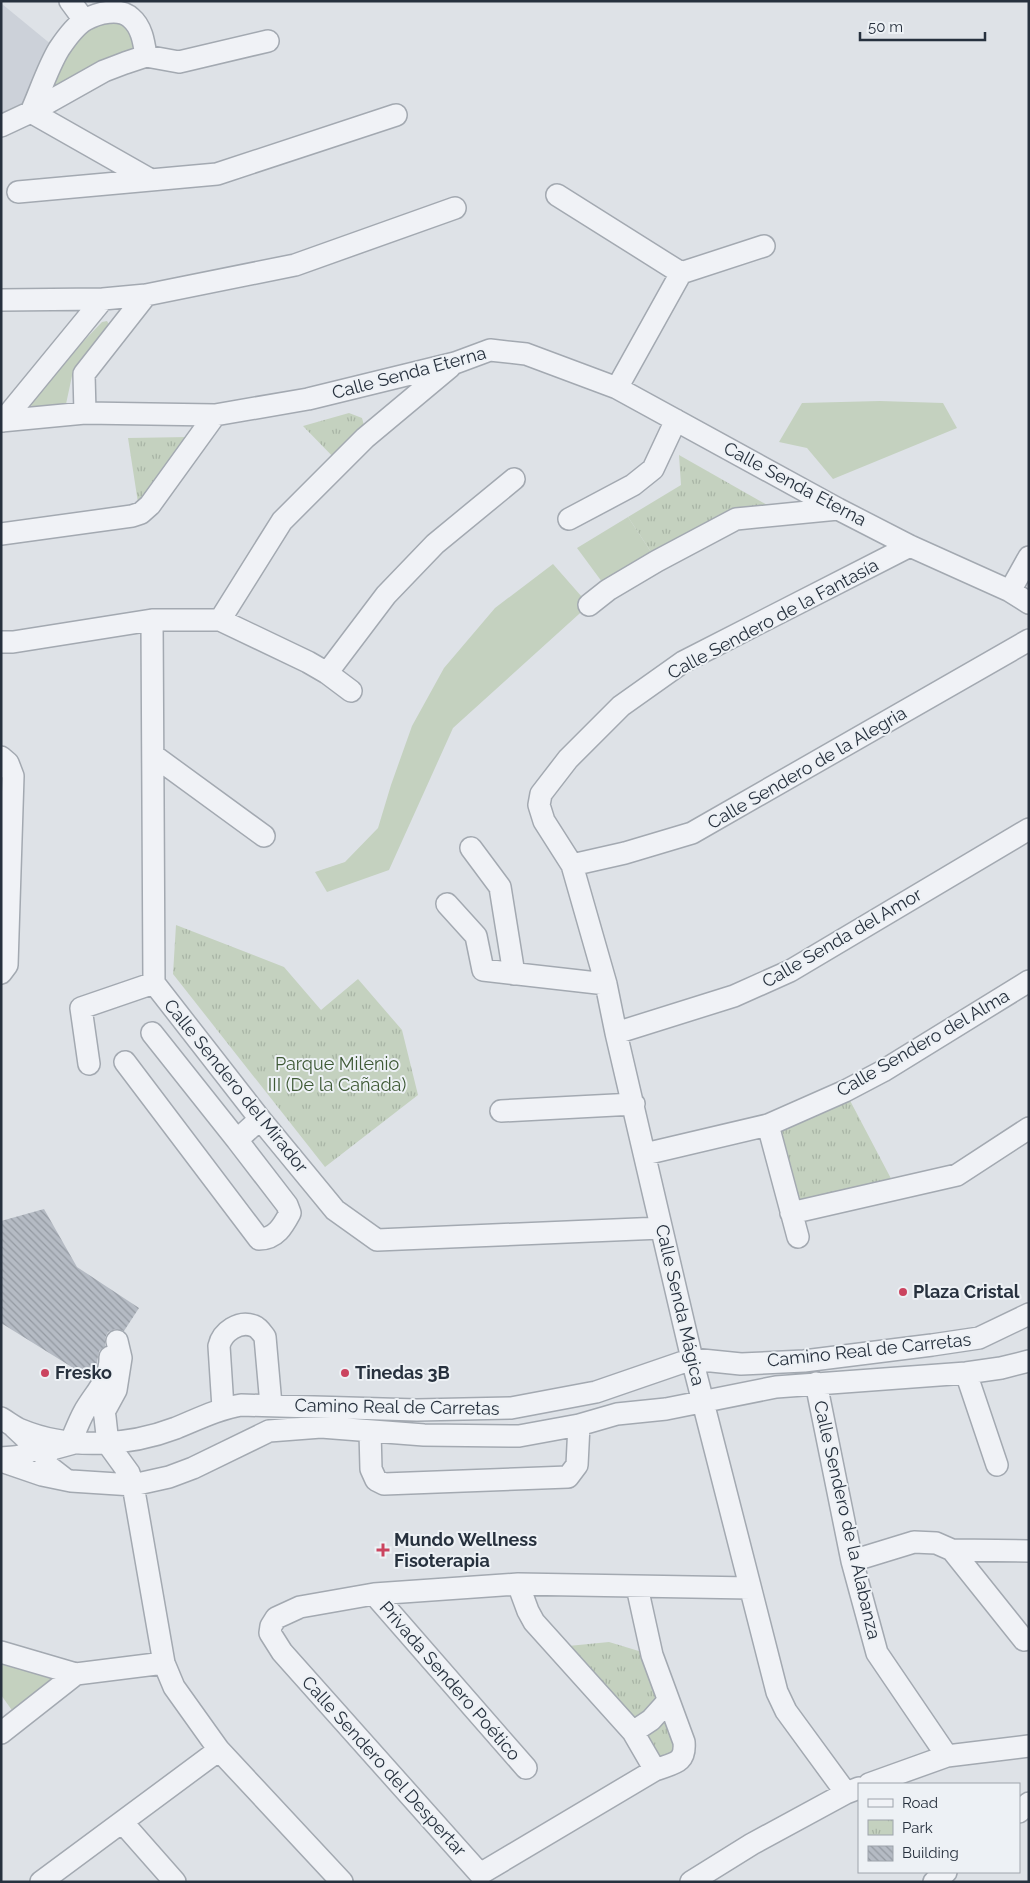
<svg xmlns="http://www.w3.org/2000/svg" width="1030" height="1883" viewBox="0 0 1030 1883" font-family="Raleway,sans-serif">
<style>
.built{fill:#ccd1d9}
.grass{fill:#c4d1bf}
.park{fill:url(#park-tufts)}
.building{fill:url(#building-back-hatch)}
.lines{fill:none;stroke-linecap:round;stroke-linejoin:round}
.minor-casing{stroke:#a3a9b1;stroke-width:24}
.minor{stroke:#f0f2f6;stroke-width:21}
.poi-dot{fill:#cb445f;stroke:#edf1f5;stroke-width:2}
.labels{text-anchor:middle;stroke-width:4;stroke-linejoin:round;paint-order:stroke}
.street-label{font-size:18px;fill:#27313e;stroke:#edf1f5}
.park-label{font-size:18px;fill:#3e5935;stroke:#edf1f5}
.poi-label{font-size:18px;font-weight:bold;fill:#27313e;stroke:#edf1f5;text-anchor:start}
</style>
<defs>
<pattern id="park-tufts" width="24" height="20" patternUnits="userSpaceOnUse" patternTransform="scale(1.25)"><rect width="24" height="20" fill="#c4d1bf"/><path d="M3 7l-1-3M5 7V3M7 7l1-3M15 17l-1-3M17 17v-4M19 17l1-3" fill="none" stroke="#a8b4a5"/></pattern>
<pattern id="building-back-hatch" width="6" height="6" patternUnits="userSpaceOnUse" patternTransform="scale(1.25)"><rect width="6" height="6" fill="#b5bbc4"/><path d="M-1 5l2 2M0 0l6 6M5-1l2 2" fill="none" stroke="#9399a1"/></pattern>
</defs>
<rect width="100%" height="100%" fill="#dee2e7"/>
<path class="built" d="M2,4L58,50L31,112L1,126Z"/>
<path class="grass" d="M124,13L146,56L31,112L70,35Z
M107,321L111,328L72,376L66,404L36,408L30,405L29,398L102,322Z
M880,401L943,403L957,428L833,479L807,448L779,442L802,403Z
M628,517L657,561L608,590L577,548Z
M553,564L589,605L453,728L389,870L327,892L315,872L345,862L378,828L391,785L412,726L444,668L495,608Z
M1,1652L76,1674L19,1720L1,1695Z"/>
<path class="park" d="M349,413L362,418L365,429L339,463L303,426Z
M189,437L139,509L128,438Z
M679,455L783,514L736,519L657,561L628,517L681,485Z
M176,925L284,967L321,1010L358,979L402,1030L418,1095L325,1167L173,974Z
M845,1091L897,1190L791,1213L768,1125Z
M609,1642L652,1655L684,1742L655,1770L558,1647Z"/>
<path class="building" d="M44,1209L77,1267L139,1308L124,1331L115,1329L108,1332L105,1338V1346L99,1351L96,1368L91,1379L1,1323V1221Z"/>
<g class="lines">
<g class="minor-casing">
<path id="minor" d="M70,1L84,20
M31,112C40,92 48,67 59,49C65,40 75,26 85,20C97,13 120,7 131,18C142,27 144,43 146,56
M31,112L149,179
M1,126L31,112L104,71L125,63L146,56L179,62L268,41
M18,192L217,174L396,115
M557,195L681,273L764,246
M1,300L103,299L146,295L295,265L455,208
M617,388L681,273
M85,413L84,374L146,295
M1,421L85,413L215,415L308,399L455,363L490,350L526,354L617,388L838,509L910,546L1010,591L1029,603
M3,421L103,299
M569,519L633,485L653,469L676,420
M1,534L132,516L141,513L150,505L215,415
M1010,591L1029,557
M589,605L608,590L657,561L736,519L838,509
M152,620L154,983L260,1119L335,1210L377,1240L661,1228
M220,620L282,521L365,438L450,367
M1,642H13L152,620H220L308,662L327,673L351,691
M327,673L386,595L435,544L514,479
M153,755L264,836
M1,757L8,763L13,776L7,965L1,973
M471,848L500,887L514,974
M572,865L625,853L692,833L1029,640
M447,904L476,936L483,970L606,984
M152,1033L237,1140
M616,1033L734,996L790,971L1029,829
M125,1062L259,1239C276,1239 283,1226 290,1213L287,1205L237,1140L260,1119
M89,1064L81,1008L154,983
M501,1111L634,1104
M768,1125L798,1237
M645,1154L768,1125L845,1091L883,1071L1029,981
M791,1213L957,1175L1029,1128
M117,1341L121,1358L116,1390L104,1412L105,1417L108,1444L129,1473L133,1485L164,1663L174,1687L219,1750L342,1882
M966,1373L997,1465
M816,1383L852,1561L877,1653L947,1756
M223,1408L219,1346C222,1332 239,1320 254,1326C259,1328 262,1333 265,1337L271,1405
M1,1418C8,1422 14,1427 21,1430C69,1450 129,1446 176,1428C198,1419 218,1409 241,1405L417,1410L511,1408L596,1392L692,1359L741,1364L804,1361L932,1345L979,1338L1029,1314
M370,1432L371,1469L376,1480L384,1484L568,1477L577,1465L579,1425
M71,1441C75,1432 79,1421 84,1412C94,1394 111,1379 110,1357
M1,1458C12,1457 21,1458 30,1451V1442L14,1427
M1,1461L42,1475L71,1481L133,1485L169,1477L193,1468L269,1431L321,1427L424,1435L519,1436L579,1425L617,1414L666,1409L776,1387L966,1373L1001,1368L1029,1361
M65,1479L47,1465L45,1456L52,1449L74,1443
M952,1550L1024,1640
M852,1561L914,1542L936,1543L952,1550L1029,1551
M518,1584L528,1611L534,1622L633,1732L655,1770
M637,1587L652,1655L684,1742C686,1764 673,1763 655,1770L480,1874L282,1652L270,1633L271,1626L276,1618L300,1607L374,1594L518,1584L750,1588
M374,1594L526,1768
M1,1652L76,1674L164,1663
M633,1732L651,1720L668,1701
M1,1733L76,1674
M869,1784L947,1756L1029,1746
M846,1793L786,1711L777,1692L692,1359L616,1033L606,984L572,865L544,821L539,805L541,794L568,759L621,706L683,662L910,546
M1019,1812L1029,1803
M123,1823L175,1882
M41,1882L219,1750
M691,1882L752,1844L846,1793L859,1788
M934,1882L946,1872"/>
</g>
<use href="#minor" class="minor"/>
</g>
<g class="poi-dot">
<circle cx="903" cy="1292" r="5"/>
<circle cx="45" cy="1373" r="5"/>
<circle cx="345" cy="1373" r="5"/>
<path d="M380.5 1542.5h5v5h5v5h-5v5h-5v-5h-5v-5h5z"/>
</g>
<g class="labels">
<g class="street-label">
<text transform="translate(409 373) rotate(-15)" y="6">Calle Senda Eterna</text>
<text transform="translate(795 484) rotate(28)" y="6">Calle Senda Eterna</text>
<text transform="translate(773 619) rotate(-28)" y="6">Calle Sendero de la Fantasía</text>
<text transform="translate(807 768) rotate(-30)" y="6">Calle Sendero de la Alegria</text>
<text transform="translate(842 938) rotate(-30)" y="6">Calle Senda del Amor</text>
<text transform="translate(923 1043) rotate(-30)" y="6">Calle Sendero del Alma</text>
<text transform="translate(236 1086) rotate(51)" y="6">Calle Sendero del Mirador</text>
<text transform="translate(680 1305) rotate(77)" y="6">Calle Senda Mágica</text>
<text transform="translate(869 1350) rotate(-6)" y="6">Camino Real de Carretas</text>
<text transform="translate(397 1407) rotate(1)" y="6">Camino Real de Carretas</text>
<text transform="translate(847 1520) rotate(77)" y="6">Calle Sendero de la Alabanza</text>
<text transform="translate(450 1681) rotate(49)" y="6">Privada Sendero Poético</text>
<text transform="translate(384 1766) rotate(48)" y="6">Calle Sendero del Despertar</text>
</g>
<g class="park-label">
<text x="337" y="1070">Parque Milenio<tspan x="337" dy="21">III (De la Cañada)</tspan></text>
</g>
<g class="poi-label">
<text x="913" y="1298">Plaza Cristal</text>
<text x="55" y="1379">Fresko</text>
<text x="355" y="1379">Tinedas 3B</text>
<text x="394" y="1546">Mundo Wellness<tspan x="394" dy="21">Fisoterapia</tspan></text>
</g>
</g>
<rect width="1030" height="1883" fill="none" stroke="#27313e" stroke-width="5"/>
<rect x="858" y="1783" width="162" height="90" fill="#edf1f5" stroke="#9ea4ac"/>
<rect x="868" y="1799" width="25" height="8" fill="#f0f2f6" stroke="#9ea4ac"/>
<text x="902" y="1808" font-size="15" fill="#27313e">Road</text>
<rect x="868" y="1820" width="25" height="15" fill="url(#park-tufts)" stroke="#9ea4ac"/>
<text x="902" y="1833" font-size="15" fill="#27313e">Park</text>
<rect x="868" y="1846" width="25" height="15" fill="url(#building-back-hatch)" stroke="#9ea4ac"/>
<text x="902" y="1858" font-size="15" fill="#27313e">Building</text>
<path d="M860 32v8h125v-8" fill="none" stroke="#27313e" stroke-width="2.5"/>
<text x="868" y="32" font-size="15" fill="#27313e" stroke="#edf1f5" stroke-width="4" paint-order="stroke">50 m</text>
</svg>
